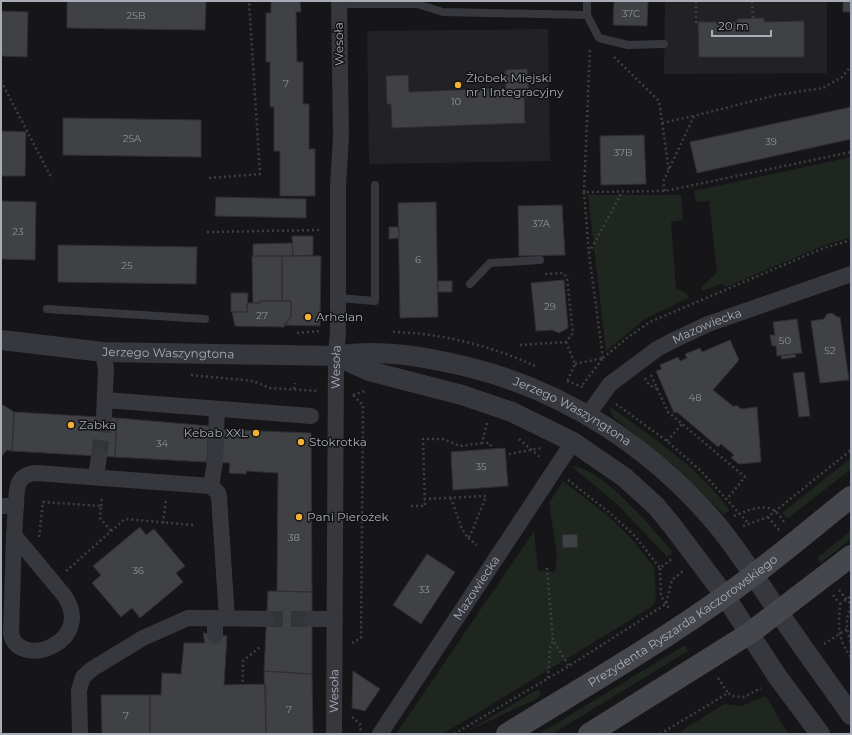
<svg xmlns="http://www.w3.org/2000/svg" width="852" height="735" viewBox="0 0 852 735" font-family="Montserrat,sans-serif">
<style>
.built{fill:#222225}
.green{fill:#1e261f}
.building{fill:#404145;stroke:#303034}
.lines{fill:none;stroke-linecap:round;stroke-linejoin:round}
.minor-tunnel{stroke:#333438;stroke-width:16;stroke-dasharray:16 8;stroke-linecap:butt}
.path{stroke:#3d3f44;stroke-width:2.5;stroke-dasharray:2 3;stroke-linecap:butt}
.service{stroke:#37383d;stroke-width:8}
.minor{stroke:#37383d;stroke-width:16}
.tertiary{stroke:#37383d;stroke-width:20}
.secondary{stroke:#45474d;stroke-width:22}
.poi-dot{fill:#f2b134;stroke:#111113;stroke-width:1.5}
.labels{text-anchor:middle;stroke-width:3;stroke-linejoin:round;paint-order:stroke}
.number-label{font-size:10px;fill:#8e929b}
.street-label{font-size:12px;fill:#a8adb8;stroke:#111113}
.poi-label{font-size:12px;fill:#a8adb8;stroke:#111113;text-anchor:start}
</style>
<rect width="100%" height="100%" fill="#161618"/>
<path class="built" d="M665,1H827V73L664,74Z
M548,29L550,161L369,164L367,31Z"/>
<path class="green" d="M851,157V237L820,247L726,287L721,284L702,291L701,288L717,272L709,201L696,202L694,191Z
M588,195H681L683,220L671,222L676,288L687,294L689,298L646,318L606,351Z
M609,406C651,436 700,468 730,511L723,514L674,465L613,417Z
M851,458V469L787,519L782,513Z
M571,466C601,466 654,530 673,553L667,557L619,506Z
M563,481L607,515L632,539L654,567L656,598L653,606L443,734H396L534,531L538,570L555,572L557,556L549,503Z
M851,531V539L821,563L817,558Z
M685,645L688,651L567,725L553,734H539Z
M538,689L541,695L536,699L466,732Z
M766,696L788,734H677L724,704L741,706Z"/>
<path class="building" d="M67,1H206L205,30L67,28Z
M271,1H300L301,12H296L297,62H303V104H309V149H315V196H280V151H274V107H270V62H266V13H271Z
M614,1H648L647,26L613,25Z
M843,1H851V12H843Z
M1,11L28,12L27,57L1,56Z
M764,18V22L804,21V57H699L698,22H737V19Z
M527,69L529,97H524L525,123L392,128L391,104H387L386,76L408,75L409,92L506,88L505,70Z
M851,107V139L697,173L690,142Z
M63,118L201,120V157L63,155Z
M1,131L26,132L25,176H1Z
M644,135L646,184L601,185L600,136Z
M216,197L306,199V218L215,216Z
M1,201L36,202L35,260L1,259Z
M436,202L438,317L400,318L398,203Z
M562,205L565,255L519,256L518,206Z
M389,227H399V238L389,239Z
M292,236H313V255L293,256Z
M292,243L293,256H253V244Z
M58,245L197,247L196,284L58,282Z
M252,256H282V301H260V303H253Z
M282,256H321L320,326L284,325L291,317V301H282Z
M564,280L568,328L559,333L552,330L536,331L531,283Z
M438,281H452V292H438Z
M231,293H248L247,312H231Z
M260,301H291V317L284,327L235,326L232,312H247V303H260Z
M832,313L837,317H840L849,380L820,383L811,321L824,319L827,314Z
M797,319L802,353L777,356L776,346H772L770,335H775L773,322Z
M730,340L739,360L713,390L734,407L736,405L741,409L757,407L761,462L739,464L731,458L734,455L721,444L718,447L677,412L674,413L656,371L662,369L660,365L678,357L680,361L687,358L685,354L700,348L702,352Z
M795,354L796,357L782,359L781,356Z
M804,372L810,416L799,417L793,373Z
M3,405L14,412L12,451L7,450L1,457V406Z
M14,412L117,418L115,457L12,451Z
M117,418L209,426L207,462L115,457Z
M209,429L311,433L312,592L277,591L278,473L247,471L246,474L229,473L230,463L207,462Z
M505,448L508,486L453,490L451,452Z
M140,527L146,535L154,529L185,566L176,573L183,582L140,618L132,608L121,617L92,583L101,575L93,566Z
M577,534L578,547L563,548L562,535Z
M427,554L455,572L421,624L393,605Z
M268,591L312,592V674L264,671Z
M203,633L227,636L224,685L266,684V734H150V695H161L162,673L181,674L184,643H205Z
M264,671L312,674L313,734H266Z
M353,671L380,689L365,711L352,708Z
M101,695H150V734H102Z"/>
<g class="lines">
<path class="minor-tunnel" d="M99,456L104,417
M267,619H312"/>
<path class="path" d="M696,1V25
M752,1L753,19
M614,57L659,101L669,171
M1,81L52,179
M662,123L693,116
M209,178L260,174L249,1
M665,191L663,182L694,116L776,95L823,88L842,77L851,66
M584,192L590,48
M207,232L321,230
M589,253L622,192
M393,332C441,333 492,346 535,366
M297,333L320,331
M566,342L575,364L567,382
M520,345L566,342L573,333L567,278L563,273L544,274
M603,358L589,254L584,192L665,191L851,152
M603,358L628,337L650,322L821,249L851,240
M575,364L603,358L581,387
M191,375L253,381L270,388L318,391
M651,375L668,412L745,477L727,499
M645,378L649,385L657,389
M567,381L585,388
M294,389L295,383
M353,395L365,391
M616,404L667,441L701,471L748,523
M487,423L482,443H490L491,447
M519,439L541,458
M667,441L682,424
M509,454L542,448
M568,480L610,513L635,536L660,568L673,558
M424,499L486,496L471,534L468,538L462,529L451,498
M101,506L102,496
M411,506H425L423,439H443L460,446L482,443
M734,516C745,511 765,503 775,511C779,514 782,520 786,524
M768,517L779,530
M163,523L166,499
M743,526L768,517L851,450
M39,537L43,502L101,506L100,518L111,531
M468,538L477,545
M547,568L553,640L569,666
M660,568L661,596L670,610
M66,571L125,519L193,525
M839,590L851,605
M833,595L840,604C839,628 836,636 851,657
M840,604L851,596
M851,606C845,619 846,630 851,643
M352,643L361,638L363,405L353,395
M824,644L847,629
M548,678L550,648L553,640
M718,678L728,693
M242,690L265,688
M242,712L243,734
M352,717L360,724L361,733
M242,720H264
M212,729L218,734
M203,734L242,712L243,661L261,646
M454,734L569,666L666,604L672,580L683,571
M660,734L728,693L732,696L744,697L761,688"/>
<path class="service" d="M339,4H417L443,12L587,15V1
M587,15L599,38L628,45L664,44
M470,284L490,263L540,260
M338,298L375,301V185
M47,309L205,319"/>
<g class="minor">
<path d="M103,352L106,369L104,417"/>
<path d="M105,400L311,416"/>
<path id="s1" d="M587,416L610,384L657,349L672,341L708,324L851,274"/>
<path d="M96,477L99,456"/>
<path d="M211,486L215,462L217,409"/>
<path d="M1,506H16"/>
<path d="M14,535L11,634C20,671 98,641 63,594L14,535C15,525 15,516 16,506C17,489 15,475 36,473L211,486L218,493L219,497L227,618"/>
<path d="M312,619H335"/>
<path d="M215,636V618"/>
<path d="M80,734L79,690L83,677L92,669L143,638L188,618L267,619"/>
<path id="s2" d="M334,734L336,356L338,331V185L341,137L339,1"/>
<path id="s3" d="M380,734L573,442"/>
</g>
<g class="tertiary">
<path id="s4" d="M1,340L103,352L336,356C380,348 425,357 468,367C566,391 654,449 718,526C740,553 758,582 778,611C801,646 827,680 851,715"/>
<path d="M336,356L369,371L462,395L512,412L573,442L624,477L656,506L674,528L725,596L777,676L820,734"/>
</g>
<g class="secondary">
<path id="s5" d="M507,734C580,689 655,646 725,596C769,565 809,530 851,497"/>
<path d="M589,734L750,633L851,556"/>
</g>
</g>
<g class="poi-dot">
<circle cx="458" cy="85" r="4"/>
<circle cx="308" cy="317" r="4"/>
<circle cx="71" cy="425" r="4"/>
<circle cx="256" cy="433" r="4"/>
<circle cx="301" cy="442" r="4"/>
<circle cx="299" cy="517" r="4"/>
</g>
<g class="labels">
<g class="number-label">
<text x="631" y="17">37C</text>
<text x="136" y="19">25B</text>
<text x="286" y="87">7</text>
<text x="456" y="105">10</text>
<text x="132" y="142">25A</text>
<text x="771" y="145">39</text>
<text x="623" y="156">37B</text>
<text x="541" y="227">37A</text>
<text x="18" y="235">23</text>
<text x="418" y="263">6</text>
<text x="127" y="269">25</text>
<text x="550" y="310">29</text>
<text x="262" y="319">27</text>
<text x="785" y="344">50</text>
<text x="830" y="354">52</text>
<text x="695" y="401">48</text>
<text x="162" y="447">34</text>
<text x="481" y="470">35</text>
<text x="294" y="541">38</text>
<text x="138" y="574">36</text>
<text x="424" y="593">33</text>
<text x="289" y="713">7</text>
<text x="126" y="719">7</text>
</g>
<g class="street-label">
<text transform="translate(339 44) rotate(-91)" y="4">Wesoła</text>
<text dy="4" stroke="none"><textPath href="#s1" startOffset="153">Mazowiecka</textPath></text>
<text dy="4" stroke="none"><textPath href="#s4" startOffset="168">Jerzego Waszyngtona</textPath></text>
<text dy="4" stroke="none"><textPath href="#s2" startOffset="367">Wesoła</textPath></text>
<text dy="4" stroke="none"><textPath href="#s4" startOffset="583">Jerzego Waszyngtona</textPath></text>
<text dy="4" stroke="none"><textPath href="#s3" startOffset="175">Mazowiecka</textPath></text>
<text dy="4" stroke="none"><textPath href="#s5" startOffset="209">Prezydenta Ryszarda Kaczorowskiego</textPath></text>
<text dy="4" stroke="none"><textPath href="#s2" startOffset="43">Wesoła</textPath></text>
</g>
<g class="poi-label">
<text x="466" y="82">Żłobek Miejski<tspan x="466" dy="14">nr 1 Integracyjny</tspan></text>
<text x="316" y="321">Arhelan</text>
<text x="79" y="429">Zabka</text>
<text x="248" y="437" text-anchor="end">Kebab XXL</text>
<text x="309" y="446">Stokrotka</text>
<text x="307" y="521">Pani Pierożek</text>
</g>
</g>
<rect width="852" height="735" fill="none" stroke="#a8adb8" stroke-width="4"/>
<path d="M712 30v6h59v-6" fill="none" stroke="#a8adb8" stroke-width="2"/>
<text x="718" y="30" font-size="12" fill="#a8adb8" stroke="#111113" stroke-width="3" paint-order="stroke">20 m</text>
</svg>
